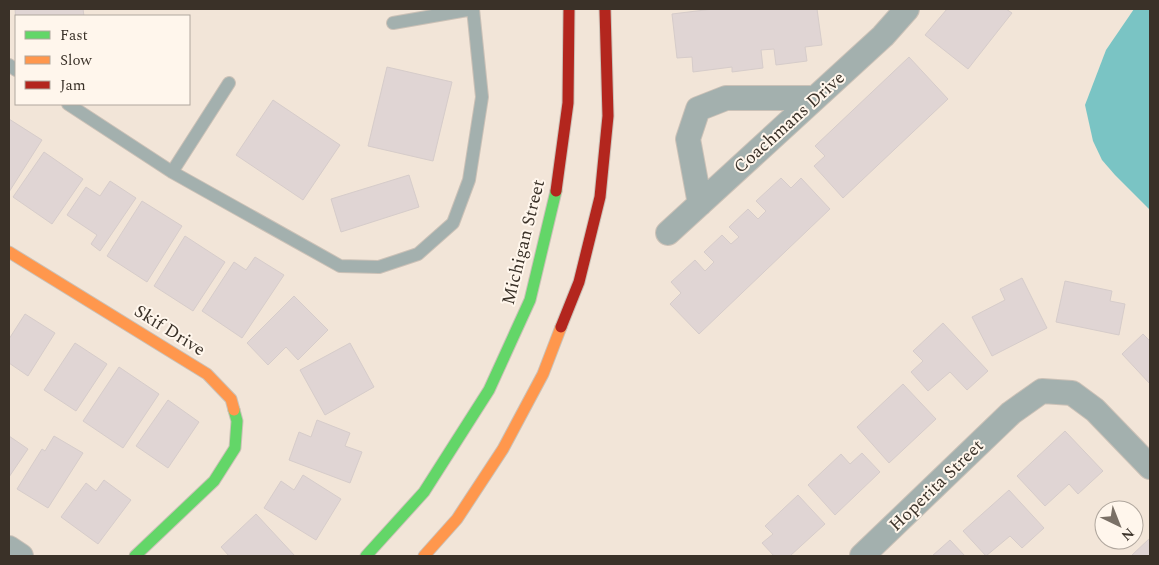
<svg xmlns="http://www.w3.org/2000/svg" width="1159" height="565" viewBox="0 0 1159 565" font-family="Spectral,serif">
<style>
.water{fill:#7ac4c4}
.building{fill:#e0d5d4;stroke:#d6ccca}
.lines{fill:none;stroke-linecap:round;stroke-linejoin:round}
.lane-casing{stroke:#cbc1b7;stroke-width:14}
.street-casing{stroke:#cbc1b7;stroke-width:26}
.fast-casing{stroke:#cbc1b7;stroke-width:13}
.slow-casing{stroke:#cbc1b7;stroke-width:13}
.jam-casing{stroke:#cbc1b7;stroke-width:13}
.lane{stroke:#a3b0ae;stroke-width:12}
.street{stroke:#a3b0ae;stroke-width:24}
.fast{stroke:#63d668;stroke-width:11}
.slow{stroke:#ff974d;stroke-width:11}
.jam{stroke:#b3261e;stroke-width:11}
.labels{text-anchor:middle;stroke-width:4;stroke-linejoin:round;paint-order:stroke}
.street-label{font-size:18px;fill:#3a3128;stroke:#fff6ec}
</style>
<rect width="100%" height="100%" fill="#f2e5d8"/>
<path class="water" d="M1134,9H1150V210L1115,175L1102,160L1093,141L1085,105L1106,50Z"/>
<path class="building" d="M15,9H83L84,16H16V22Z
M713,9H817L822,45L805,47L807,61L776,65L774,49L761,50L763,68L732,72V67L693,72L692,57L677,58L672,14Z
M947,9H1006L1012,13L968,69L925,35Z
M909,57L948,99L843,198L814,166L825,156L815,146Z
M387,67L452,82L433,161L368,146Z
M273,100L340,145L303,200L236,155Z
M9,119L42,140L9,192Z
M44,152L83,179L52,224L13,197Z
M409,175L419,207L341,232L331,199Z
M781,178L791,188L801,178L830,209L699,334L670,304L681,293L671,282L695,260L705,271L714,262L704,252L722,235L731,244L739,237L729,227L748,209L758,219L766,211L756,201Z
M110,181L136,198L100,251L91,244L97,235L67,215L86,187L100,196Z
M142,201L182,226L147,282L107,256Z
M185,236L225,262L193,311L154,286Z
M255,257L284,275L242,338L202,311L234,262L246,270Z
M1022,278L1047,328L992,356L972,317L1005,300L1000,289Z
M1065,281L1112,291L1110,301L1125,304L1119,335L1056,322Z
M294,296L328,330L298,360L286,347L268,365L247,343Z
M25,314L55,333L28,376L9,363V339Z
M943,323L988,371L967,390L950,372L928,391L911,372L923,361L913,351Z
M1143,334L1150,341V384L1122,354Z
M75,343L107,364L76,411L44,390Z
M350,343L374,387L325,415L300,370Z
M119,367L159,394L123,448L83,421Z
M903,384L936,419L889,463L857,427Z
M168,400L199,422L168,468L136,446Z
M317,420L350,433L345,446L362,452L350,483L289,460L299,432L311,437Z
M1065,431L1103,471L1078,494L1069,484L1045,506L1017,476Z
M9,436L28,449L9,477Z
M54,436L83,453L48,508L17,489L42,449L45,451Z
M862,453L880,472L835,515L808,485L841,454L850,464Z
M303,475L341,499L316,540L264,508L281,481L294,490Z
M104,480L131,500L98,544L61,517L86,483L96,491Z
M1009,490L1044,528L1022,548L1010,536L986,556L963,531Z
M798,495L825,524L790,556H774L762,543L773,534L765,526Z
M256,514L295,556H229L221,547Z
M1150,538V556H1131Z
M950,540L965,556H932Z"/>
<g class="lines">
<g class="lane-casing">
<path id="lane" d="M393,23L473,9
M9,65L16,70
M68,104L172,172L340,266L379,267L418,254L453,223L469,180L482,97L473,9
M172,172L229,83"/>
</g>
<g class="street-casing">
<path id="street" d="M700,204L688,139L698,109L726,98H815
M668,233L883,36L907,9
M9,548L21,556
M862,556L1011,413L1042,391L1072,393L1095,410L1150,467"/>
</g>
<g class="fast-casing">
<path id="fast" d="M135,556L214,481L235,448L237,421L234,410
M366,556L424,492L489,390L530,300L556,191"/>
</g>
<g class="slow-casing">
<path id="slow" d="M9,252L207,374L231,399L234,410
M424,556L457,519L503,449L543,374L561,327"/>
</g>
<g class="jam-casing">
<path id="jam" d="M556,191L568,103L569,9
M561,327L579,282L600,197L608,116L605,9"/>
</g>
<use href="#lane" class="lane"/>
<use href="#street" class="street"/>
<use href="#fast" class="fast"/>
<use href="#slow" class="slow"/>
<use href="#jam" class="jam"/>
</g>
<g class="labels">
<g class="street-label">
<text transform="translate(789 122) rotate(-42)" y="6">Coachmans Drive</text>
<text transform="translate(523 242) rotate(-76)" y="6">Michigan Street</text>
<text transform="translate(170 330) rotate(32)" y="6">Skif Drive</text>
<text transform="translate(936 485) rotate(-44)" y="6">Hoperita Street</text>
</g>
</g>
<rect width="1159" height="565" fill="none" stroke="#3a3128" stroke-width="20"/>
<rect x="15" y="15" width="175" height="90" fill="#fff6ec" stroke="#b0a79e"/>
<rect x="25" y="31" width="25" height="8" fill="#63d668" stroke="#b0a79e"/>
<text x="60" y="40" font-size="15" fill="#3a3128">Fast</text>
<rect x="25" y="56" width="25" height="8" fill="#ff974d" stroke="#b0a79e"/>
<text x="60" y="65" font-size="15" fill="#3a3128">Slow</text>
<rect x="25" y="81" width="25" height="8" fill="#b3261e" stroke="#b0a79e"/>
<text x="60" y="90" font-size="15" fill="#3a3128">Jam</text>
<g transform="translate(1119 525) rotate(137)"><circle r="24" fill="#fff6ec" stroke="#b0a79e"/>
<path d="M0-4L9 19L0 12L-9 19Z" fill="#7a7066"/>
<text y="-8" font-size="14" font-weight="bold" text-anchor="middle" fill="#3a3128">N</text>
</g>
</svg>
